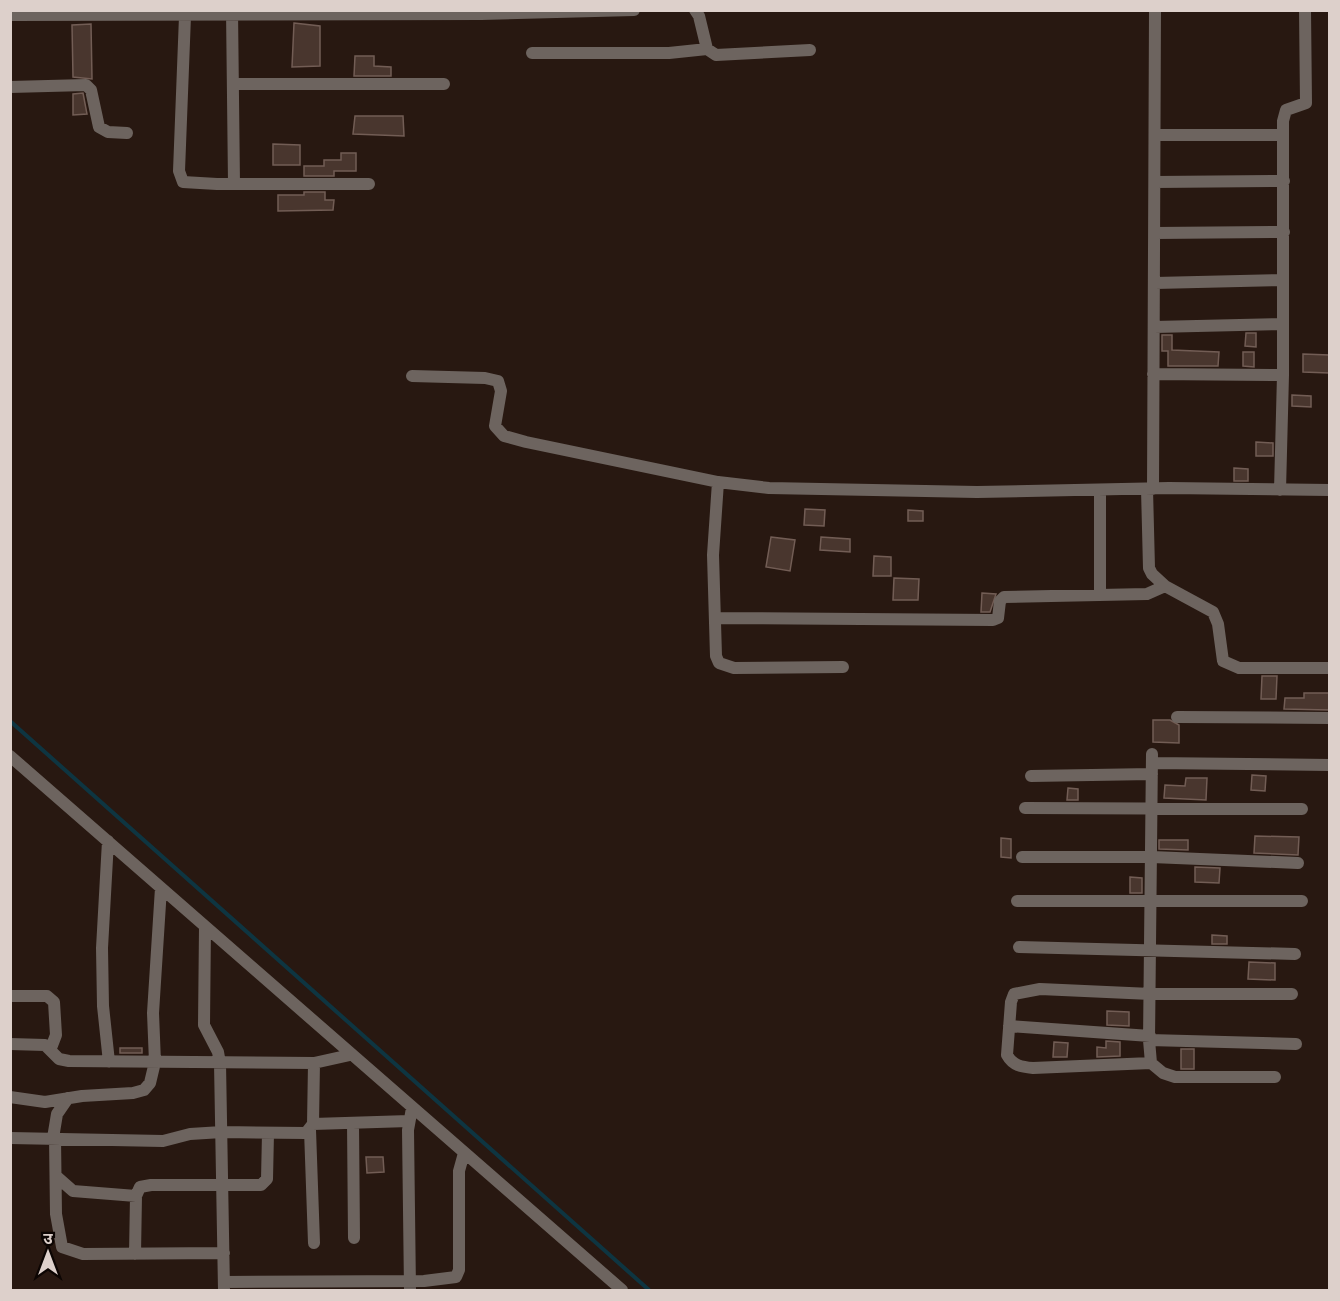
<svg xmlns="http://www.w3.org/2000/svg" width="1340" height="1301" viewBox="0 0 1340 1301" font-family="'IBM Plex Sans','Noto Sans Devanagari',sans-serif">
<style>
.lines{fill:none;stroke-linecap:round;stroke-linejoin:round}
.stream{stroke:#0e3541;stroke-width:4}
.building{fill:#49362e;stroke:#725d55;stroke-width:1.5}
.street{stroke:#6d645f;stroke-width:12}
</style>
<rect width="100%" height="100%" fill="#281811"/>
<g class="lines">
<path class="stream" d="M10,721L649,1290"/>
</g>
<path class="building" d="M294,23L320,26V66L292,67Z
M91,24L92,79L73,77L72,25Z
M355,56H374V66L391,67V76H354Z
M83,93L87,114L73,115V94Z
M355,116H403L404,136L353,134Z
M273,144L300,145V165H273Z
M341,153H356V171H334V176H304V166H324V160H341Z
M304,192H325V200H334L333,210L278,211V195H304Z
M1246,333H1256V347L1245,346Z
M1162,335H1172V350L1219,352L1218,366H1168V351H1162Z
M1243,352H1254V367L1243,366Z
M1303,354L1329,355V373L1303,372Z
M1292,395L1311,396V407L1292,406Z
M1256,442L1273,443V456H1256Z
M1234,468L1248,469V481H1234Z
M805,509L825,510L824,526L804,525Z
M908,510L923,511V521H908Z
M771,537L795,540L790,571L766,567Z
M821,537L850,539V552L820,550Z
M874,556L891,557V576H873Z
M894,578L919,579L918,600H893Z
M982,593L996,594L990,612H981Z
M1262,676H1277L1276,699H1261Z
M1304,693H1329V710L1284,709L1285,698H1304Z
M1153,720H1170L1179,725V743L1153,742Z
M1252,775L1266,776L1265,791L1251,790Z
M1186,778H1207L1206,800L1164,798L1165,785L1185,786Z
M1068,788L1078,789V800H1067Z
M1255,836L1299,837L1298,855L1254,853Z
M1001,838L1011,839V858L1001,857Z
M1159,840H1188V850L1159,849Z
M1195,867L1220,868L1219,883L1195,882Z
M1130,877L1142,878V893H1130Z
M1212,935L1227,936V944H1212Z
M1249,962L1275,963V980L1248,979Z
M1107,1011L1129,1012V1026L1107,1025Z
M1106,1041L1120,1042V1056L1097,1057V1047L1106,1048Z
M1054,1042L1068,1043L1067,1057H1053Z
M120,1048H142V1053H120Z
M1181,1049H1194V1069H1181Z
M366,1157H383L384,1172L367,1173Z"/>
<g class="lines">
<path class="street" d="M232,10L234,184
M695,10L699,16L707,49L716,55L810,50
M10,15L481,14L634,10
M185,16L179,171L183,182L217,184H369
M532,53H669L707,49
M234,84H444
M10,87L86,85L91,90L99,127L108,132L127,133
M1155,135H1283
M1155,182L1284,181
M1155,233L1284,232
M1155,283L1282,280
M1154,327L1282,324
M1153,374L1283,375
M412,376L485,378L498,381L501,391L495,426L504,436L526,442L718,482L769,488L977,492L1169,488L1330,490
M718,482L713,555L716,656L719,663L734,668L843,667
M1147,489L1149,568L1152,574L1165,586L1213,612L1218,624L1223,661L1239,668H1330
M1153,489L1155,10
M1100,490V595
M1280,490L1283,375V121L1286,110L1306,103L1305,10
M715,618L993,620L998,618L1000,601L1004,597L1147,594L1165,586
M1177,717L1330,718
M1152,754L1149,1040L1151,1063L1163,1073L1175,1077H1275
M10,756L622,1290
M1152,763L1330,765
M1031,776L1152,774
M1025,808L1302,809
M108,841L102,948L103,1006L109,1062
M1022,857H1152L1298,863
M1017,901H1302
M205,927L204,1025L218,1052L220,1063L224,1290
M1019,947L1295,954
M10,996H47L54,1002L56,1035L51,1048
M1009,1026L1150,1036
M1149,1040L1296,1044
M10,1044L45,1045L59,1059L69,1061L314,1063L350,1055
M1151,1063L1033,1068C1022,1067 1013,1066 1007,1055L1011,1002L1014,994L1040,989L1151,994H1292
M10,1097L45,1102L82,1096L133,1093L144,1090L150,1083L155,1062L153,1013L161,888
M353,1123L354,1238
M313,1124L409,1121
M310,1130L314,1243
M10,1138L163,1141L190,1134L222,1132L306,1133L313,1124L314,1063
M53,1138L57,1114L68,1098
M55,1138L56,1214L62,1247L83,1254L224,1253
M56,1176L73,1191L136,1196
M135,1254L136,1196L140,1187L151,1185H261L267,1179L268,1133
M224,1282L424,1281L456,1277L459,1270V1171L464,1153
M410,1290L408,1130L412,1108"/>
</g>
<rect width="1340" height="1301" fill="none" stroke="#ddd0cb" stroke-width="24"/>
<g transform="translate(48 1253)" stroke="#0c0503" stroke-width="4.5" paint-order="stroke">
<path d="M0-4.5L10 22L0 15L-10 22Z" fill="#ddd0cb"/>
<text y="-9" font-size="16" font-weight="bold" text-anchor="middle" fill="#ddd0cb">उ</text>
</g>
</svg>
